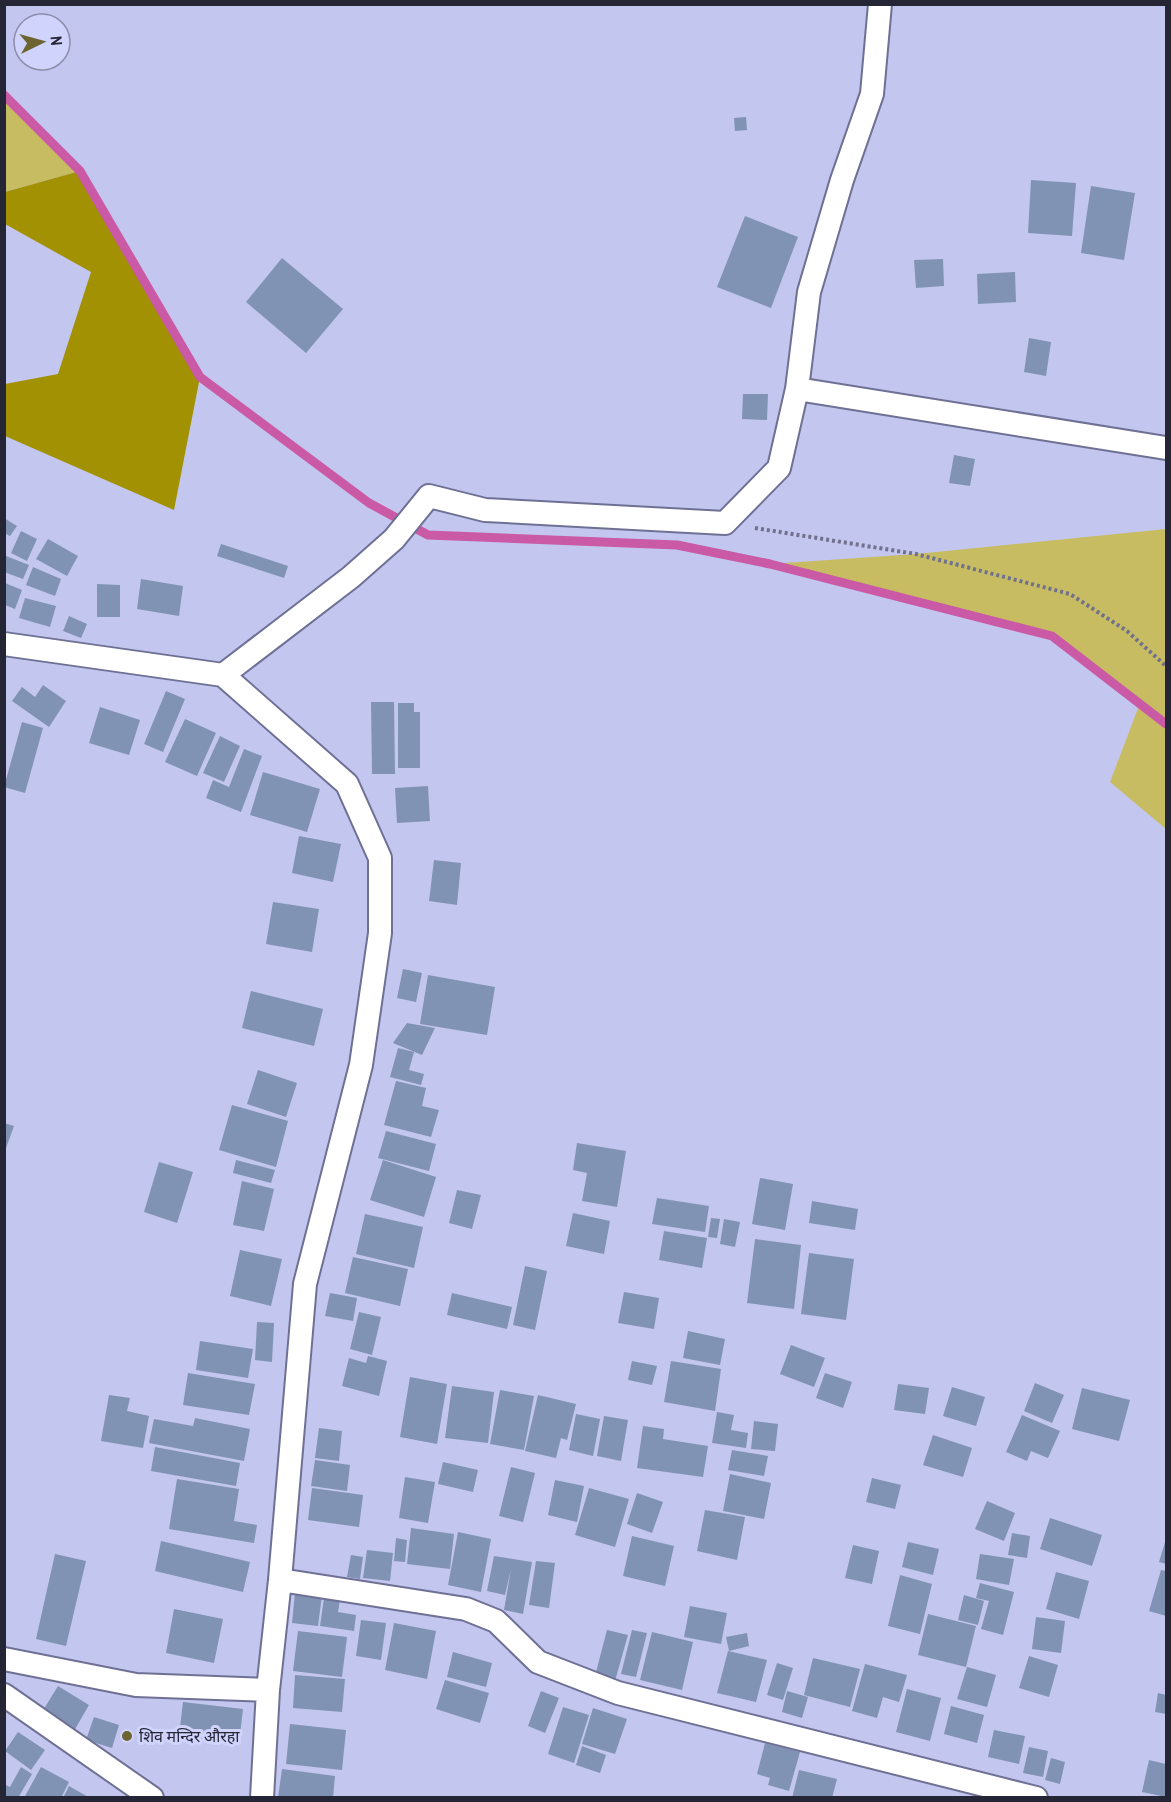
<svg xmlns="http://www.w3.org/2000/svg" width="1171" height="1802" viewBox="0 0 1171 1802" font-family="'Archivo Narrow','Noto Sans Devanagari',sans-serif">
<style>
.green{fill:#c8bc63}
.forest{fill:#a19103}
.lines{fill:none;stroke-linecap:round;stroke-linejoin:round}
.stream{stroke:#ca59a6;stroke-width:9}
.building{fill:#8093b5}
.street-casing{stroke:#6e7094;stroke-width:26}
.path{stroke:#70718c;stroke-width:4;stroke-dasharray:3 3;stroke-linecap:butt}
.street{stroke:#fff;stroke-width:22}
.poi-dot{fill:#6c6531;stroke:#d0d3fb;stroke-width:2}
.labels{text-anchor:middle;stroke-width:6;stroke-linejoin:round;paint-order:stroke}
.poi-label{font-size:16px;fill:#252635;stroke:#d0d3fb;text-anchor:start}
</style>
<rect width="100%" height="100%" fill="#c3c6ee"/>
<path class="green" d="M5,95L80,171L5,192Z
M1166,529V829L1110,782L1140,703L1052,636L770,564L916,554Z"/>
<path class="forest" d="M80,171L200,377L174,510L5,436V384L58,374L91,272L5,224V192Z"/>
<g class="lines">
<path class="stream" d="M4,95L80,171L200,377L369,503L428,535L677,545L770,564L1052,636L1166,724"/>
</g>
<path class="building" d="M746,117L747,130L735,131L734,118Z
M1031,180L1076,183L1072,236L1028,233Z
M1091,186L1135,193L1124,260L1081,253Z
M745,216L798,237L771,308L717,287Z
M282,258L343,309L306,353L246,302Z
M943,259L944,286L916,288L914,260Z
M1015,272L1016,302L978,304L977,274Z
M1029,338L1051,342L1046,376L1024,372Z
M743,394H768L767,420L742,419Z
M954,455L975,459L970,486L949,483Z
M4,518L17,526L10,536L4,533Z
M21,531L37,539L27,561L11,553Z
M48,539L78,556L67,576L36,559Z
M221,544L288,566L284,578L217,556Z
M6,556L29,565L23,579L4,572Z
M33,567L61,579L55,596L26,585Z
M141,579L183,586L179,616L137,609Z
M5,583L22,590L15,609L5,605Z
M97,584L120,585V617H97Z
M25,598L56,606L50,627L19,618Z
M69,616L87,624L81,638L63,631Z
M43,685L66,701L49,727L12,701L22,687L35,697Z
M166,691L185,699L163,752L144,744Z
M371,702H394L395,774H372Z
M398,703H414V712H420V768H398Z
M100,707L140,720L129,755L89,743Z
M185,719L216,733L197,776L165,762Z
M22,722L43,728L25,793L4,787Z
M220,736L240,746L224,782L203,773Z
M244,749L262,756L241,812L206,798L213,780L229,787Z
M263,772L320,789L307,832L250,815Z
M428,786L430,821L397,823L395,788Z
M299,836L341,844L333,882L292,873Z
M434,860L461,863L457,905L429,901Z
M273,902L319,909L312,952L266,944Z
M403,969L422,973L416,1002L397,998Z
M428,975L495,987L487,1035L420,1024Z
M251,991L323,1009L314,1046L242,1028Z
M407,1023L435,1028L422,1055L393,1043Z
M398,1048L414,1052L409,1070L424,1074L421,1085L390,1077Z
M258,1070L297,1083L286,1117L247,1104Z
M396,1081L426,1088L422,1106L439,1110L431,1137L384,1125Z
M232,1105L288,1121L276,1167L219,1150Z
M4,1123L14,1126L5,1151H4Z
M386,1131L436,1144L429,1171L378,1158Z
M577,1143L626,1151L617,1207L582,1201L587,1173L573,1170Z
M236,1160L275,1170L271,1183L233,1173Z
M383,1160L436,1177L424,1217L370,1200Z
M159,1162L193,1172L177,1223L144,1212Z
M760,1178L793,1184L785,1230L752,1224Z
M242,1181L274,1189L264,1231L233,1225Z
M457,1190L481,1195L472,1229L449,1223Z
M657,1198L709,1206L705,1232L652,1224Z
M812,1201L858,1209L855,1230L809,1223Z
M573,1213L610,1221L604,1254L566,1246Z
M365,1214L423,1227L414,1268L356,1254Z
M711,1218L720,1219L717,1238L708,1237Z
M724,1219L740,1222L735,1247L720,1244Z
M664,1231L707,1238L702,1268L659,1260Z
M755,1239L801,1245L794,1309L747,1303Z
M240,1250L282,1259L271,1306L230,1296Z
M809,1253L854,1259L846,1320L801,1314Z
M353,1257L408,1269L400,1306L345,1293Z
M525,1266L547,1271L535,1330L513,1325Z
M624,1292L659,1298L654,1329L618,1323Z
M330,1293L357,1298L353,1321L325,1316Z
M452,1293L512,1307L507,1329L447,1315Z
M359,1312L381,1317L372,1355L350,1349Z
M257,1322L274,1323L272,1362L255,1360Z
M688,1331L725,1339L720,1365L683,1358Z
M200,1341L253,1349L248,1378L196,1370Z
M791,1345L825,1358L814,1387L780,1374Z
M368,1356L387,1361L379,1396L342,1386L349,1358L366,1363Z
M632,1361L657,1366L652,1385L628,1380Z
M671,1361L721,1369L715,1411L664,1402Z
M188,1373L255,1384L249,1415L183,1405Z
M825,1373L852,1382L843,1408L816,1398Z
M410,1377L447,1384L437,1444L400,1437Z
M1035,1383L1064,1395L1052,1423L1024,1411Z
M898,1384L929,1388L925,1414L894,1410Z
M452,1386L494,1392L488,1443L445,1438Z
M952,1387L985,1397L976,1426L943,1416Z
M1082,1388L1130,1400L1119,1441L1072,1429Z
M500,1390L534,1396L524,1450L490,1444Z
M109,1395L130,1398L127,1411L149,1416L143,1448L101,1441Z
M538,1395L576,1404L567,1440L561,1438L556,1458L525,1451Z
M717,1412L734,1415L731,1430L748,1433L746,1448L712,1443Z
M576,1414L600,1419L593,1456L569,1450Z
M1022,1415L1060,1431L1048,1458L1031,1451L1027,1461L1006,1452Z
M604,1416L628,1420L621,1461L597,1456Z
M195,1418L250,1429L244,1461L149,1443L154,1419L193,1426Z
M754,1421L778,1424L775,1451L751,1449Z
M643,1426L664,1429L663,1439L708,1446L703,1477L637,1468Z
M319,1428L342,1431L339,1461L315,1458Z
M933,1435L972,1448L963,1477L923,1465Z
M155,1447L240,1463L236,1486L151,1471Z
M732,1450L768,1456L764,1476L728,1470Z
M315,1460L350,1465L347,1491L311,1486Z
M443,1462L478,1470L473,1492L438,1484Z
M511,1467L535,1473L523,1522L499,1516Z
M730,1474L771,1483L764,1519L723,1511Z
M405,1477L435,1482L428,1523L399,1518Z
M872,1478L901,1485L895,1509L866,1502Z
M177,1479L239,1489L234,1521L257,1525L254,1543L169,1529Z
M555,1480L584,1486L577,1522L548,1515Z
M312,1488L363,1495L359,1527L308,1520Z
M589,1488L629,1499L615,1547L575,1535Z
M637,1493L663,1502L652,1533L627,1524Z
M987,1501L1015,1513L1004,1541L975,1529Z
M705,1510L745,1517L737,1560L697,1551Z
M1050,1518L1102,1535L1092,1566L1040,1549Z
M411,1528L454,1534L450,1569L407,1564Z
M458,1532L491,1539L481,1592L448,1585Z
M1012,1533L1030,1536L1027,1558L1008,1555Z
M632,1536L674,1546L665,1586L623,1576Z
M396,1538L407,1540L405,1562L394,1561Z
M1166,1539V1564L1159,1562Z
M161,1541L250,1562L243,1592L155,1571Z
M908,1542L939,1549L933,1575L902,1567Z
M853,1545L879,1551L872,1584L845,1578Z
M367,1550L393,1553L390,1581L363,1578Z
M55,1554L86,1561L66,1646L36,1639Z
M980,1554L1014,1559L1009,1585L976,1579Z
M351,1555L363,1557L360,1579L347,1577Z
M494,1556L532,1562L523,1614L504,1610L511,1569L505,1595L487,1591Z
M536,1561L555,1563L549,1608L529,1605Z
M1161,1570L1166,1571V1616L1149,1611Z
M1056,1572L1089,1581L1079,1619L1046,1609Z
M900,1575L932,1584L920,1634L888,1626Z
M980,1583L1014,1592L1003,1635L981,1629L989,1601L976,1598Z
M295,1592L322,1595L318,1626L292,1623Z
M964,1595L984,1601L978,1625L958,1620Z
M324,1598L340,1600L338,1612L356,1615L354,1631L320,1626Z
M690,1606L727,1613L721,1644L684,1637Z
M174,1609L223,1619L214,1663L166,1653Z
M928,1614L976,1626L966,1667L918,1655Z
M1036,1617L1065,1621L1061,1653L1032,1649Z
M361,1620L386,1623L381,1660L356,1656Z
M394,1623L436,1631L427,1679L385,1670Z
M607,1630L628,1635L615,1681L595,1676Z
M632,1630L647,1633L636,1677L621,1674Z
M298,1631L347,1637L342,1677L293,1671Z
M652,1632L693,1642L682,1690L640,1680Z
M747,1633L749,1646L729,1651L726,1637Z
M728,1651L767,1660L756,1702L717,1693Z
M453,1652L492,1663L486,1687L447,1677Z
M1029,1656L1058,1665L1049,1697L1019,1688Z
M813,1658L860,1669L850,1707L804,1695Z
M777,1663L793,1668L783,1700L767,1695Z
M865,1664L907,1675L899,1702L883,1697L877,1718L852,1711Z
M967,1667L996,1675L987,1707L957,1699Z
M295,1675L345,1679L342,1712L293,1708Z
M445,1680L489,1693L480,1723L436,1709Z
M58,1686L89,1705L74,1731L42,1712Z
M907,1689L941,1698L930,1741L896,1732Z
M541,1691L559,1698L545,1733L528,1726Z
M787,1691L808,1697L802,1718L782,1712Z
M1158,1693L1166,1695V1714L1155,1712Z
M183,1702L243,1709L239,1743L179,1736Z
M951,1706L984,1715L977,1743L944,1734Z
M563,1707L589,1715L574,1763L548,1754Z
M593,1708L627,1719L615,1754L582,1744Z
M94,1717L119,1725L112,1748L86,1740Z
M290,1724L346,1730L342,1770L286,1764Z
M994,1730L1025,1736L1019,1764L988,1757Z
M18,1732L45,1750L31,1770L5,1751Z
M765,1743L800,1752L789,1791L768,1785L770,1778L757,1774Z
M582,1746L606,1755L600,1773L576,1765Z
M1029,1747L1048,1751L1043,1777L1023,1773Z
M1051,1758L1065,1762L1060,1784L1045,1780Z
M1149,1760L1166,1764V1797L1142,1792Z
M21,1767L32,1774L18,1798H4V1784L10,1787Z
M41,1767L69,1782L61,1798H24Z
M282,1769L335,1776L333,1798H278Z
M799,1770L837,1779L832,1798H792Z
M69,1786L90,1798H63Z"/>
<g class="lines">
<g class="street-casing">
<path id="street" d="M880,4L872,94L842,180L809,292L797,389L1166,448
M4,644L223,675L347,784L380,858V933L361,1065L305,1284L280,1580L268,1690L262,1798
M223,675L351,577L394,539L429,496L485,510L725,523L779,468L797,389
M280,1580L466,1609L496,1621L538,1662L618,1693L1036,1798
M4,1659L136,1685L268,1690
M4,1695L152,1798"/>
</g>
<path class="path" d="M755,528L916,554L1070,594L1127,631L1166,666"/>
<use href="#street" class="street"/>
</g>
<circle class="poi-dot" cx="127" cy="1736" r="6"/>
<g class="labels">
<g class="poi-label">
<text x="139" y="1742">शिव मन्दिर औरहा</text>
</g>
</g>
<rect width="1171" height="1802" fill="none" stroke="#252635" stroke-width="12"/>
<g transform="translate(42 42) rotate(85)"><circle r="28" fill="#d0d3fb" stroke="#8c8eac" stroke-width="1.5"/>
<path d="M0-4.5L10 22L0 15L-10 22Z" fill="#6c6531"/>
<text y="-9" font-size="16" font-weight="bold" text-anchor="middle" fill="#252635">N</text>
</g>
</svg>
